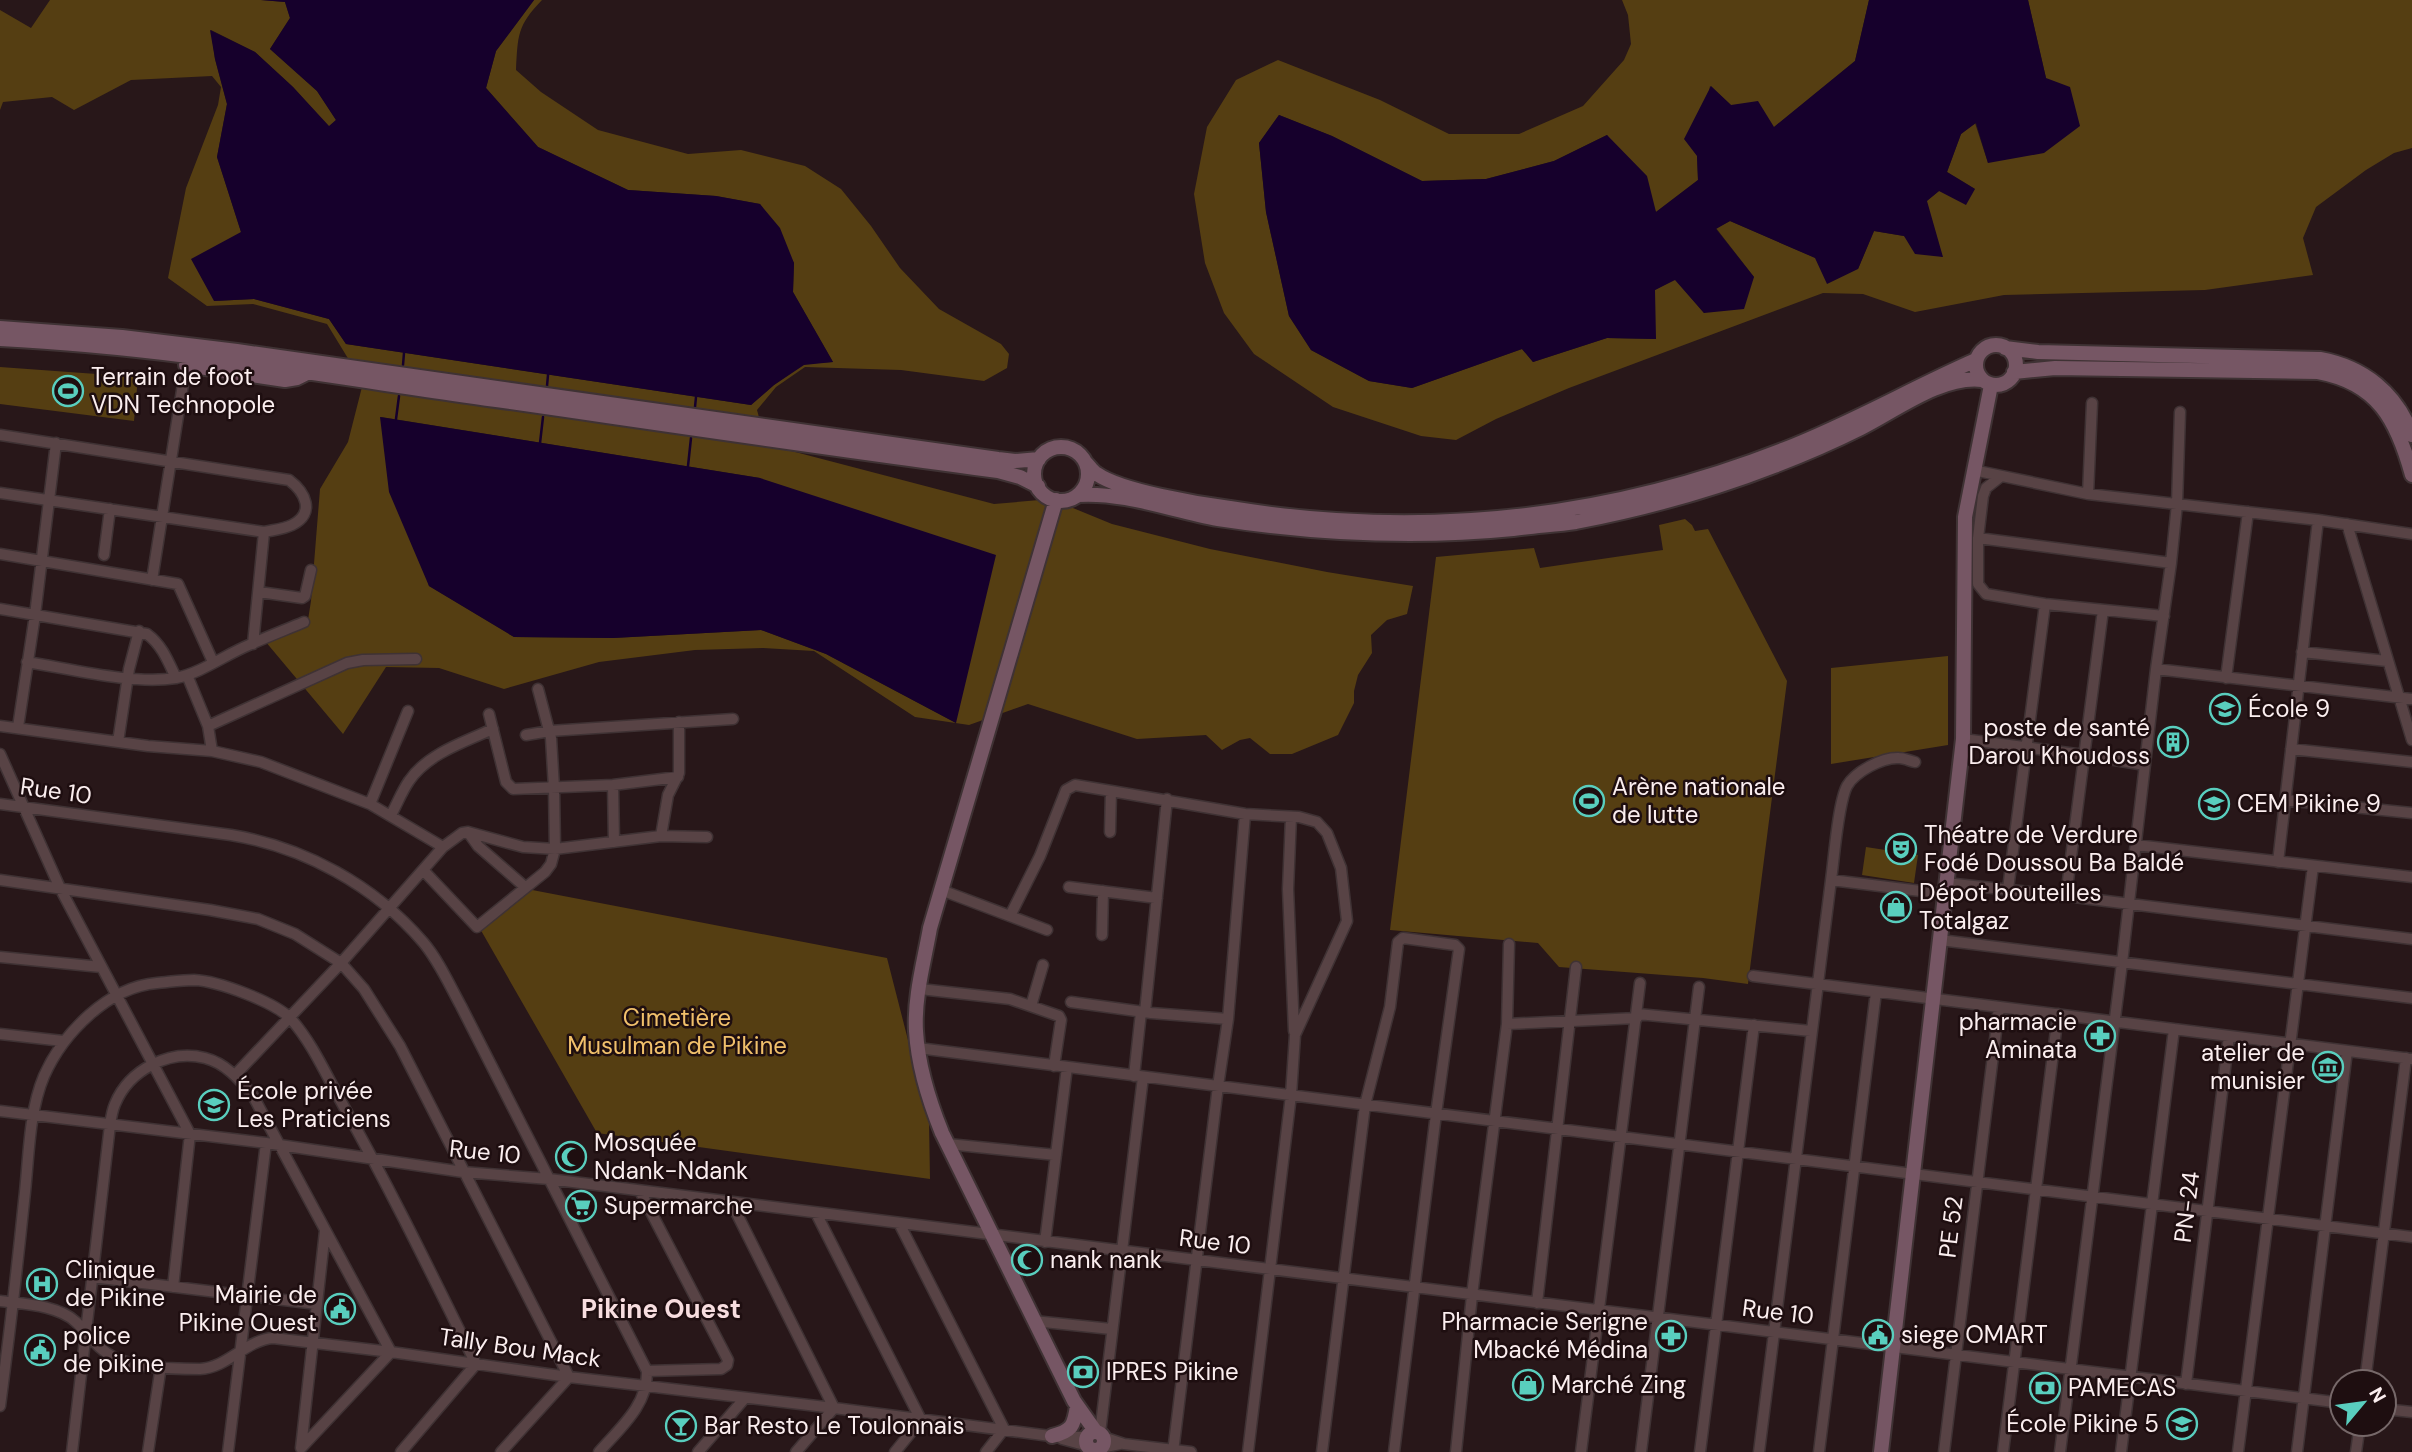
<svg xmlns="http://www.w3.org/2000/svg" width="2412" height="1452" viewBox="0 0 2412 1452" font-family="'DM Sans',sans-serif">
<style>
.green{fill:#553e12;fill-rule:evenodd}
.water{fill:#16002c}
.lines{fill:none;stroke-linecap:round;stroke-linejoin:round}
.stream{stroke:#16002c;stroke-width:2.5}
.street-casing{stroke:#3f3234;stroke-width:13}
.secondary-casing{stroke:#3f3234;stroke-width:18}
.street{stroke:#584345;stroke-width:10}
.secondary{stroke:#765664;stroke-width:14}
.labels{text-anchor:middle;stroke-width:5;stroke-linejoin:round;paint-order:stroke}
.poi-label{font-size:24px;fill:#fbeeef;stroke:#1e0e10;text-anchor:start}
.street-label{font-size:24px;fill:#fbeeef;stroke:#1e0e10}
.park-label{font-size:24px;fill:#f1c06b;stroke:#1e0e10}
.neighbourhood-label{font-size:26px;font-weight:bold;fill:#f7dddf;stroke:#1e0e10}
</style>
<rect width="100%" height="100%" fill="#281719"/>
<path class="green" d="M50,0H261L285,2L290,18L270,49L317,91L336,120L329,127L293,87L255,52L211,30L215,59L227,104L217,157L241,232L214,301L254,299L329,319L346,344L751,405L774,385L804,364L833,362L793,292L794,263L760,204L716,196L628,190L538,147L486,88L496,51L534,0H542C517,26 518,35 516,70L541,92L598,130L688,154L741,150L805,166L841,189L871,226L900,268L939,309L1001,344L1009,354L1007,368L984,381L901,370L805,367L776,387L757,410L762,428L780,448L994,504L1051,499L1112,524L1210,549L1327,572L1413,586L1407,614L1387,620L1371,635L1372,653L1358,675L1354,691V703L1338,735L1292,754H1270L1250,738L1240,740L1222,750L1206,735L1137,739L1028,704L969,725L915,717L814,651L763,648L695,650L599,662L504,689L439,668L386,667L343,734L265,641L307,626L311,601L320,489L348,442L363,383L327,324L253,304L207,306L168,278L186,188L218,105L221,87L212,76L131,80L74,110L52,97L3,102L0,110V10L31,28ZM381,417L760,478L956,723L826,654L761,630L613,638L514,637L429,586Z
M1622,0H1869L1855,61L1773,128L1731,105L1710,86L1697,156L1698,180L1656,212L1607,135L1554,161L1486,179L1422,181L1332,136L1279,115L1259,143L1266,212L1289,316L1311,350L1369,381L1412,388L1522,349L1533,362L1607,338L1655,339V290L1675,279L1704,313L1754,277L1716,228L1730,221L1816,258L1858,269L1874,231L1904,236L1942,257L1926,201L1939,191L1975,189L1947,172L1961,134L1975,123L1988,163L2046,78L2028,0H2412V148L2394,153L2366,170L2316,207L2303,238L2313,275L2205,290L2004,295L1915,312L1863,294L1823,293L1569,388L1496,419L1456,440L1421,436L1333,407L1254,354L1224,313L1205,263L1194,194L1207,127L1236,80L1278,60L1380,100L1449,134H1519L1583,106L1624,60L1631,44L1628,15Z
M0,367L138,377L134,421L0,404Z
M1685,519L1692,525L1695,531L1708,529L1787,681L1748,984L1703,978L1559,967L1538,943L1390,930L1436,557L1534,548L1540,568L1663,550L1659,525Z
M1948,656V745L1831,764V668Z
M1866,847L1918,855L1914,883L1862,875Z
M527,889L887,958L929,1122L930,1179L597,1133L479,927Z"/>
<path class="water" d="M261,0H534L496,51L486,88L538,147L628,190L716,196L760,204L780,228L794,263L793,292L833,362L804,365L774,385L751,405L346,344L329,319L254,299L214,301L191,259L241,232L217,157L227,104L215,59L210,30L255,52L293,87L329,126L336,120L317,91L270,49L290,18L285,2Z
M1869,0H2028L2046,78L2070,87L2080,126L2044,153L1988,163L1976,123L1961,134L1947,172L1975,189L1966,205L1939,191L1927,201L1943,257L1915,254L1904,236L1874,231L1858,269L1827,284L1815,258L1730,221L1716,229L1754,277L1744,309L1704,313L1675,280L1655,290L1656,339L1607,338L1533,362L1522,349L1412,388L1369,381L1311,350L1289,316L1266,212L1259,143L1279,115L1332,136L1422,181L1486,179L1554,161L1607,135L1647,176L1656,212L1698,180L1697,156L1684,139L1711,86L1731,105L1758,101L1774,127L1855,61Z
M380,417L760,478L996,555L956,723L826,654L761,630L613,638L514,637L429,586L389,492Z"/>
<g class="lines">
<path class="stream" d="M403,365L404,353
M547,386L548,375
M695,407L696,397
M396,419L399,396
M540,443L543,417
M688,466L691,438"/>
<g class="street-casing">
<path id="street" d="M0,435L289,480C305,492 316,513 292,525C284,529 273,530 264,532L0,493
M1973,470L2088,494L2318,520L2412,534
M2000,477L1986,488L1983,496L1978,538V584L1986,594L2045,604L2164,616
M2088,494L2092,403
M2347,524L2412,740
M1978,538L2171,563
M0,554L178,584L213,662
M104,555L110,509
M152,580L186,365
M259,592L302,598L305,596L311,570
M0,609L147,634C162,645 168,661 176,678
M253,644L264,532
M2302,652L2387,661
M27,662C71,669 133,685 176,678C201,673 225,655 249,645C267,637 285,630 304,622
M2156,669L2412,699
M187,675L208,726L212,751
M2226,678L2248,512
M489,714L506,782L513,789L613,785L678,777
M0,726L148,746L212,751L261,762L370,804L443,847
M208,726L347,663L363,660L416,659
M18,727L35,615L56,443
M526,735L550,731L733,719
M1963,739L2084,755L2145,765
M118,742L129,669L139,631
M2291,749L2412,762
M0,754L60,888L190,1134L173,1287
M613,785L614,842
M1111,791L1245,814L1299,817L1317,822L1327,833L1341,868L1347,921L1295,1035L1291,1095L1248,1452
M2285,800L2412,813
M0,804L231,835C304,847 374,885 423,942C439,961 449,984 461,1006L647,1371C648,1405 620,1428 599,1452
M370,804L408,711
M391,815C397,804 402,791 409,781C427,754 464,742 493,729
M1291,817L1288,889L1294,1031
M468,832L478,846L525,887
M661,836L707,837
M2136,845L2412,877
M2278,862L2318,520
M423,870L477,927L545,872L551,864L555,849L554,788L551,738L538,689
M0,880L210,910L258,919L295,934L341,963L364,989L400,1046L569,1377L501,1452
M1831,880L1945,894
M1946,883L2066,896L2412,939
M1069,887L1157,898
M2008,889L2045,604
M941,890L1047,930
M2066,896L2103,610
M1010,916L1040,856L1066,790L1075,785L1111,791L1110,832
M1102,935L1103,891
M1940,940L2412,998
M0,957L101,967
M1753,976L2412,1059
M920,989L1010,999L1059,1016L1061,1020L1054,1066
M1071,1002L1151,1013L1228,1019
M1031,1006L1043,965
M1145,1012L1167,799
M1638,1014L1811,1031
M1507,1024L1637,1018
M0,1034L63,1041
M918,1048L2412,1237
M235,1075L341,963L443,847L462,833L468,832L523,847L555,849L661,836L668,795L679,773V722
M1134,1076L1141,1012
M0,1111L266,1143L463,1172L549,1179L2342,1403
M948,1144L1056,1155
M640,1191L728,1360L727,1365L721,1369L647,1371
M731,1202L834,1408L796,1452
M816,1213L921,1420L895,1452
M899,1223L1004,1429L986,1452
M1045,1242L1067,1067
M92,1277L317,1304
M0,1301C23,1304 58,1305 76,1322C89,1334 98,1350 115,1358C136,1368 176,1369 200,1369C227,1368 246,1340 273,1338L391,1352L569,1377L834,1408L1058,1437H1087
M1537,1303L1576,967
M1034,1321L1111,1329
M2365,1382L2406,1058
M2186,1384L2229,1036
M0,1406C9,1338 17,1269 24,1201C29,1161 28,1114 44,1076C63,1033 108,987 157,983C169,982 182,980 194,980C218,981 275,1002 291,1019C313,1044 327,1077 343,1105C391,1190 433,1277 476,1364L401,1452
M2384,1409L2412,1412
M1100,1433L1143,1077
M1103,1437L1124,1444L1191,1452
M1062,1439L1088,1446
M301,1448L325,1231
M1101,1448L1120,1444
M72,1452L110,1125C111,1118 112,1111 115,1104C129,1070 169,1049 205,1058C225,1063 239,1079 252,1094L391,1352L301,1448
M148,1452L161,1366
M228,1452L266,1143
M698,1452L745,1398
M1173,1452L1218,1086L1228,1019L1245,814
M1322,1452L1365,1105L1390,1007L1398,942L1403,938L1455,945L1459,949L1436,1114L1394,1452
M1456,1452L1472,1295L1507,1024L1509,944
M1581,1452L1640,983
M1641,1452L1699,987
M1700,1452L1754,1025
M1759,1452L1831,880C1834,859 1838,803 1847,786C1855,772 1882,757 1899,758C1904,758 1910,761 1915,762
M1819,1452L1876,992
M1944,1452L1999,1007
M2003,1452L2058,1014
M2060,1452L2122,963L2156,669L2171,563L2177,504L2180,412
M2121,1452L2174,1029
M2238,1452L2313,866
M2297,1452L2347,1051
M2356,1452L2360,1424"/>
</g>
<g class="secondary-casing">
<path id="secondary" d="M0,328L122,337L237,351L998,459L1015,461L1039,459
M0,339C143,346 285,369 426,390C616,417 807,446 998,471L1020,477L1038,486
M1976 365a20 20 0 1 1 40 0a20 20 0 1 1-40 0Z
M2005,348L2038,352L2320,359C2364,367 2396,393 2412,435
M186,365L285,380L297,378L307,373
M2014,372L2055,368L2318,372C2378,383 2397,420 2412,475
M1034 474a27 27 0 1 1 54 0a27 27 0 1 1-54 0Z
M1086,463C1090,467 1093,472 1097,474C1121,491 1199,504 1230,508C1421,539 1605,520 1785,449C1850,424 1912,388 1976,360
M1078,495C1126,492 1172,511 1218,519C1317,534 1413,539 1513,529C1534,526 1555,525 1576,522C1643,509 1710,491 1774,466C1803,455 1833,442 1861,428C1895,411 1942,375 1982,380
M1056,500L930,928C924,962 914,997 916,1031C918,1066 929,1101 942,1133L1074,1401L1096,1432
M1086 1441a9 9 0 1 1 18 0a9 9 0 1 1-18 0Z
M1052,1436C1072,1431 1074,1426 1077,1406
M1881,1452L1963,739L1965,517L1991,385"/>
</g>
<use href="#street" class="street"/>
<use href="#secondary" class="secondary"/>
</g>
<defs>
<g id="stadium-ring" transform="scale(1.575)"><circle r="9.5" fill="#1e0e10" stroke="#59cebe" stroke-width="1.5"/><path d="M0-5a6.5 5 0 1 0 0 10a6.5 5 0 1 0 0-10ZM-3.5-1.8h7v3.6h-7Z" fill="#59cebe"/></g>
<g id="school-ring" transform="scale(1.575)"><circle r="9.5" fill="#1e0e10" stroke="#59cebe" stroke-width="1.5"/><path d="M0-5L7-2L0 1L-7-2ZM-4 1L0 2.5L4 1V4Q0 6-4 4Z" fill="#59cebe"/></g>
<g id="building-ring" transform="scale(1.575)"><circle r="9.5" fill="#1e0e10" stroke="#59cebe" stroke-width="1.5"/><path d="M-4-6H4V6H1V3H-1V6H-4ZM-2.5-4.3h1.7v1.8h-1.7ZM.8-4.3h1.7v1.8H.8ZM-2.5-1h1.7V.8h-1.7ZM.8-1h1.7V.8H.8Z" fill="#59cebe"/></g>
<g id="theatre-ring" transform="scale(1.575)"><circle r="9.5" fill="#1e0e10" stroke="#59cebe" stroke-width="1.5"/><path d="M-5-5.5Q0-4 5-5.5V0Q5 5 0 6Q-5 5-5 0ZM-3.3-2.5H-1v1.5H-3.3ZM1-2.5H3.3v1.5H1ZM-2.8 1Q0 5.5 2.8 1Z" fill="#59cebe"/></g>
<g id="shop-ring" transform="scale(1.575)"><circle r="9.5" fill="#1e0e10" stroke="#59cebe" stroke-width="1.5"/><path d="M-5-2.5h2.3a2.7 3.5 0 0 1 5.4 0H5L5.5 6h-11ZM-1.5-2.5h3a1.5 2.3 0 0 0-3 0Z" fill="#59cebe"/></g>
<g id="pharmacy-ring" transform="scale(1.575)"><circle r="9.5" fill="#1e0e10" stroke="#59cebe" stroke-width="1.5"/><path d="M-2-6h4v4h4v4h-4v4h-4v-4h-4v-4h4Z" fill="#59cebe"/></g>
<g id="museum-ring" transform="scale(1.575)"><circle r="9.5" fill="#1e0e10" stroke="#59cebe" stroke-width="1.5"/><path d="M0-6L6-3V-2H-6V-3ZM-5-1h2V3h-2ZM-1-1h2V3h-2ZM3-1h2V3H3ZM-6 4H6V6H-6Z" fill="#59cebe"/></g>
<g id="mosque-ring" transform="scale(1.575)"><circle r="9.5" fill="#1e0e10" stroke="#59cebe" stroke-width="1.5"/><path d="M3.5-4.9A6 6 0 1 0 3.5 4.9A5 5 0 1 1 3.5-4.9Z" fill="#59cebe"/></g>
<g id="supermarket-ring" transform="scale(1.575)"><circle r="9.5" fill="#1e0e10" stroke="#59cebe" stroke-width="1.5"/><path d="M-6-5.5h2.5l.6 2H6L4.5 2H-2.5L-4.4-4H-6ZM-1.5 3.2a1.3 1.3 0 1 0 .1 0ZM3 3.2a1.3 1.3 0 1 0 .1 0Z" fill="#59cebe"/></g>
<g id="hospital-ring" transform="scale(1.575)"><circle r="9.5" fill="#1e0e10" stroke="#59cebe" stroke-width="1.5"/><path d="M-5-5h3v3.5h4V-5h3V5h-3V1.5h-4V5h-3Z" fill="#59cebe"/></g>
<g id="civic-ring" transform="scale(1.575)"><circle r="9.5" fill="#1e0e10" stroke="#59cebe" stroke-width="1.5"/><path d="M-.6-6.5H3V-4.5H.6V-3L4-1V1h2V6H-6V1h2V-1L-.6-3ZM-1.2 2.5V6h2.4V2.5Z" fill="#59cebe"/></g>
<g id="bank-ring" transform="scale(1.575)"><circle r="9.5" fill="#1e0e10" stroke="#59cebe" stroke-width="1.5"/><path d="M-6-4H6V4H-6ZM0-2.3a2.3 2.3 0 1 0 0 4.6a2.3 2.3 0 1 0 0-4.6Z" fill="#59cebe"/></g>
<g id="bar-ring" transform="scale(1.575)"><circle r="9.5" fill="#1e0e10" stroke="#59cebe" stroke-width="1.5"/><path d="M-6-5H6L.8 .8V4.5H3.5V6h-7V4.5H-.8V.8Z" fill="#59cebe"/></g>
</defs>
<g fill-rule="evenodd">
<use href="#stadium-ring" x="68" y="391"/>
<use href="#school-ring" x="2225" y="709"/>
<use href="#building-ring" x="2173" y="742"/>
<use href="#stadium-ring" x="1589" y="801"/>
<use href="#school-ring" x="2214" y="804"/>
<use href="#theatre-ring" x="1901" y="849"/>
<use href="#shop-ring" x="1896" y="907"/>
<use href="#pharmacy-ring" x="2100" y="1036"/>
<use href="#museum-ring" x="2328" y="1067"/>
<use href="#school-ring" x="214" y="1105"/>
<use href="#mosque-ring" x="571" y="1157"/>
<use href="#supermarket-ring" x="581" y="1206"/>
<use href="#mosque-ring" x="1027" y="1260"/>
<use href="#hospital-ring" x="42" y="1284"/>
<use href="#civic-ring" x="340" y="1309"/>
<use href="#civic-ring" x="1878" y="1335"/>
<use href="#pharmacy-ring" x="1671" y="1336"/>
<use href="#civic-ring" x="40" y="1350"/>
<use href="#bank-ring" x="1083" y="1372"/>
<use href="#shop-ring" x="1528" y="1385"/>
<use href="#bank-ring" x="2045" y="1388"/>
<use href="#school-ring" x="2182" y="1424"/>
<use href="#bar-ring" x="681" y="1426"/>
</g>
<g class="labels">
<g class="poi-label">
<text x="91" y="385">Terrain de foot<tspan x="91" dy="28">VDN Technopole</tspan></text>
<text x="2248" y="717">École 9</text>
<text x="2150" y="736" text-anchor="end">poste de santé<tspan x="2150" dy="28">Darou Khoudoss</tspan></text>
<text x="1612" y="795">Arène nationale<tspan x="1612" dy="28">de lutte</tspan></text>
<text x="2237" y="812">CEM Pikine 9</text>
<text x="1924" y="843">Théatre de Verdure<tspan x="1924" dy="28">Fodé Doussou Ba Baldé</tspan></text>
<text x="1919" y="901">Dépot bouteilles<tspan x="1919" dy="28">Totalgaz</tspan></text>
<text x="2077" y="1030" text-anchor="end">pharmacie<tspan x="2077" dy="28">Aminata</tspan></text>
<text x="2305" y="1061" text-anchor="end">atelier de<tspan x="2305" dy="28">munisier</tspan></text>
<text x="237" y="1099">École privée<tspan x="237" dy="28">Les Praticiens</tspan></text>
<text x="594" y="1151">Mosquée<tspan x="594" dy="28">Ndank-Ndank</tspan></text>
<text x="604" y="1214">Supermarche</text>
<text x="1050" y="1268">nank nank</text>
<text x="65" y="1278">Clinique<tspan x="65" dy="28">de Pikine</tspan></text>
<text x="317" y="1303" text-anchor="end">Mairie de<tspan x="317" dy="28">Pikine Ouest</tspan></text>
<text x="1648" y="1330" text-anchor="end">Pharmacie Serigne<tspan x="1648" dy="28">Mbacké Médina</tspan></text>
<text x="1901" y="1343">siege OMART</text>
<text x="63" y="1344">police<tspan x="63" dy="28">de pikine</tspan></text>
<text x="1106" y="1380">IPRES Pikine</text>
<text x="1551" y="1393">Marché Zing</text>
<text x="2068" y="1396">PAMECAS</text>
<text x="2159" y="1432" text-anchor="end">École Pikine 5</text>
<text x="704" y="1434">Bar Resto Le Toulonnais</text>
</g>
<g class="street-label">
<text transform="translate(56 791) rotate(8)" y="8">Rue 10</text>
<text transform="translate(485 1152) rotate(6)" y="8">Rue 10</text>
<text transform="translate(2187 1207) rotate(-83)" y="8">PN-24</text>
<text transform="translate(1951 1227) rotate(-83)" y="8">PE 52</text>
<text transform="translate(1215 1242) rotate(7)" y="8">Rue 10</text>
<text transform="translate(1778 1312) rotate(7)" y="8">Rue 10</text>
<text transform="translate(520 1348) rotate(8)" y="8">Tally Bou Mack</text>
</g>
<g class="park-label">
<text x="677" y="1026">Cimetière<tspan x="677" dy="28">Musulman de Pikine</tspan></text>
</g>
<g class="neighbourhood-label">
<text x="661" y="1318">Pikine Ouest</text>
</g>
</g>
<g transform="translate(2363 1403) rotate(61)"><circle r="33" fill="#1e0e10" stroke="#766869" stroke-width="2"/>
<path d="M0-5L12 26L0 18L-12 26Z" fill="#59cebe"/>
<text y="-10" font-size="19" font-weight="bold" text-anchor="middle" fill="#fbeeef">N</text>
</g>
</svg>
